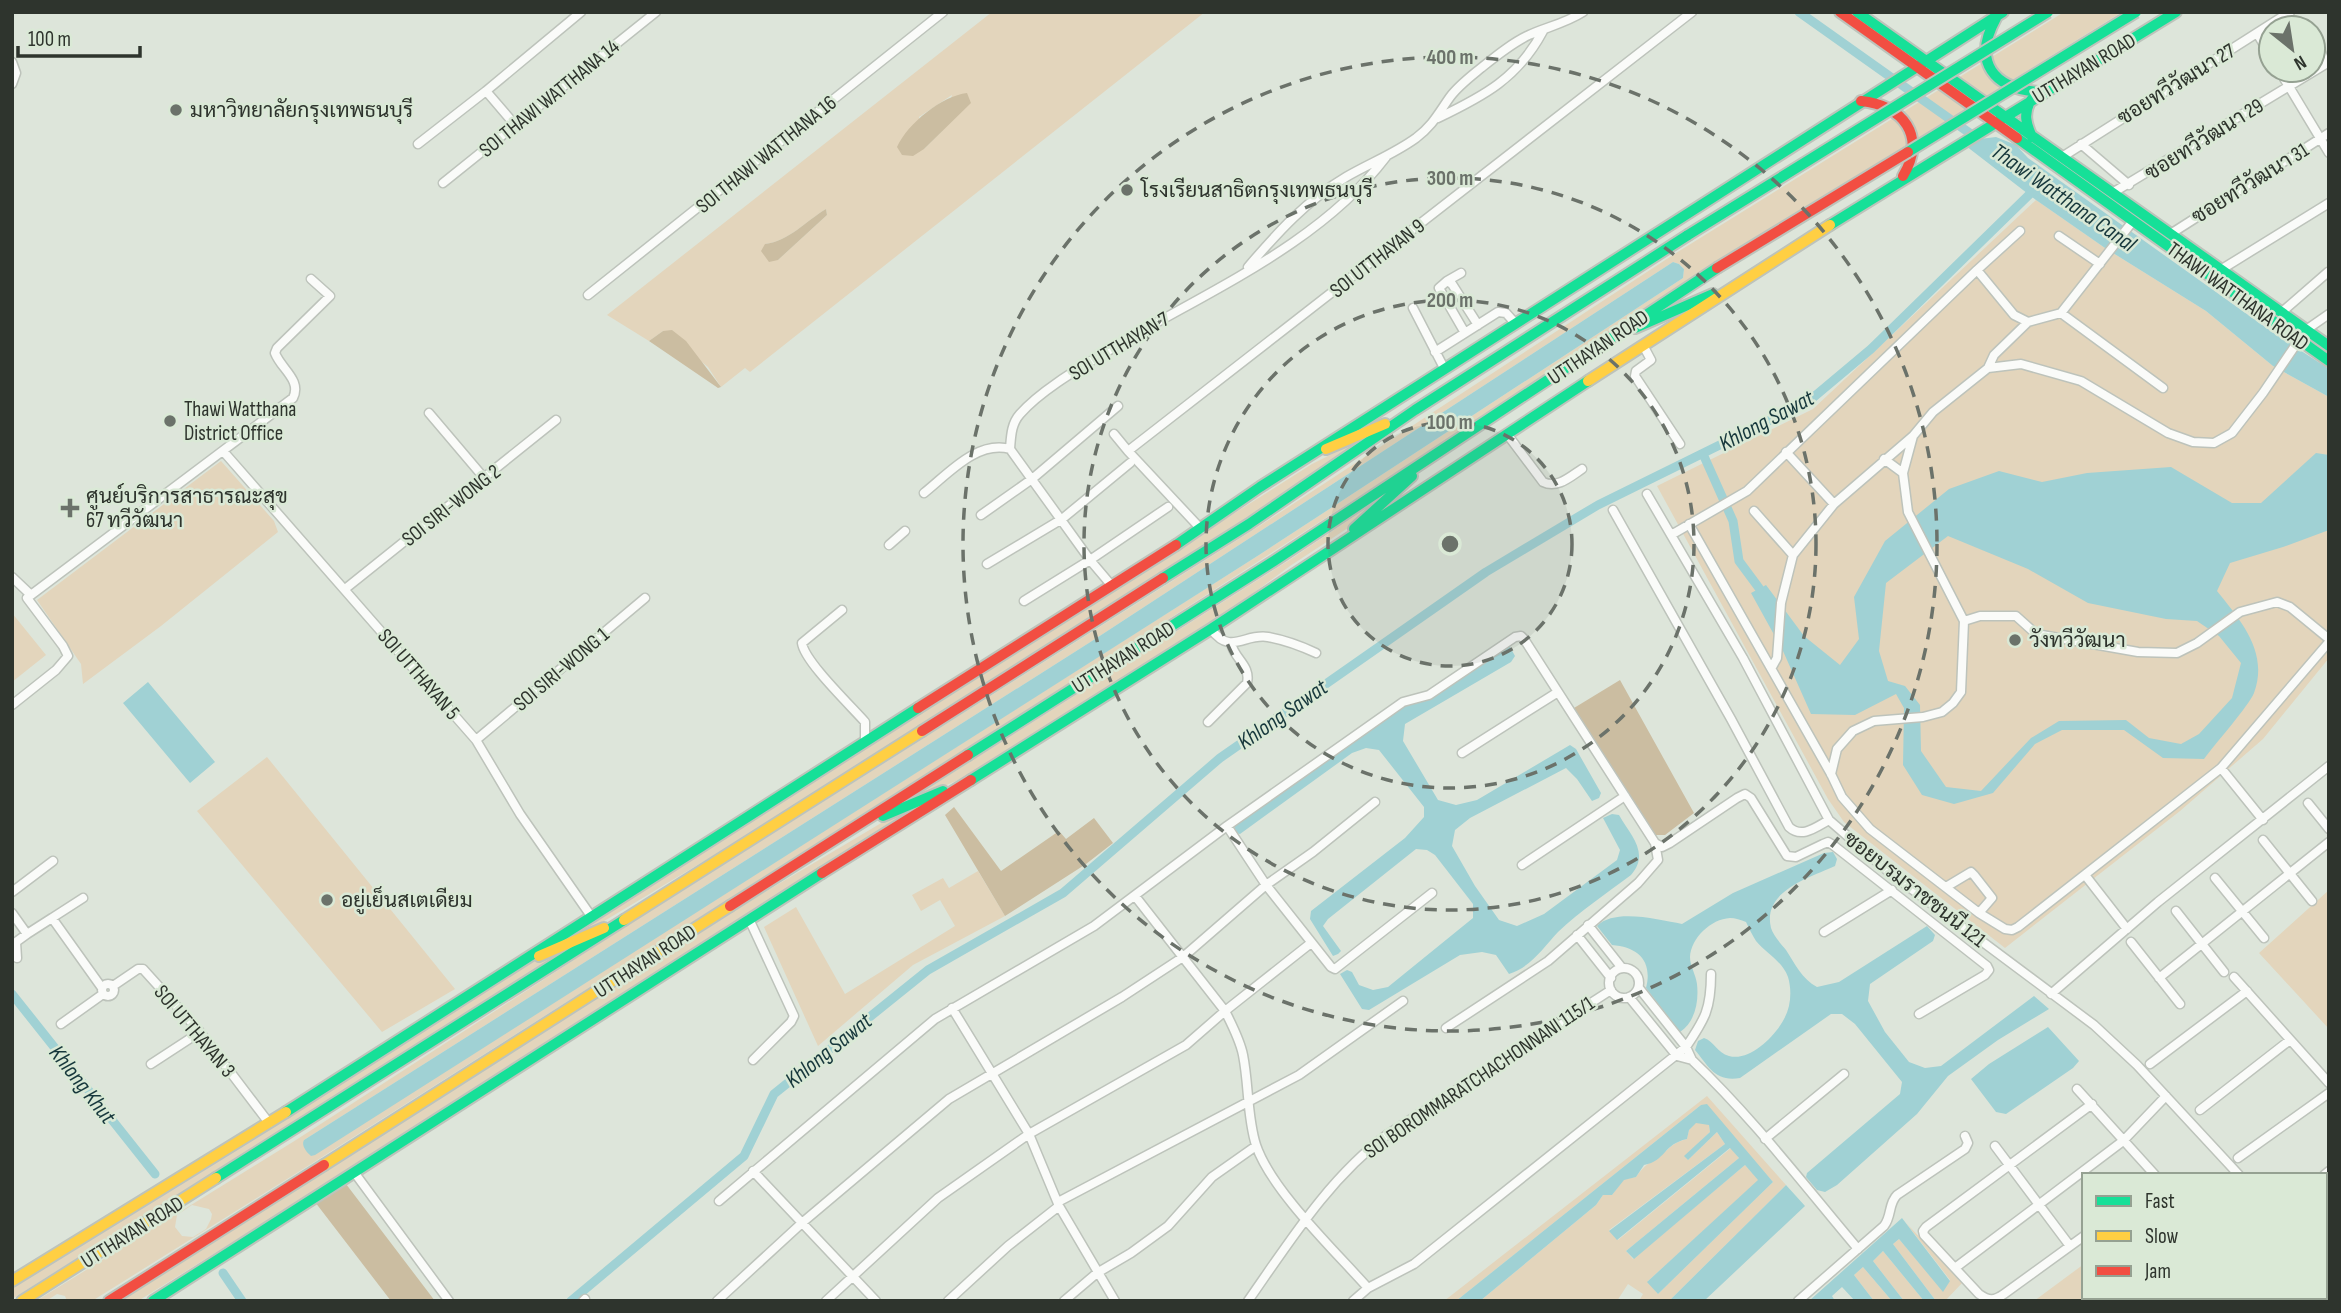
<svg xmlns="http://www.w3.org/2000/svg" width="2341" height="1313" viewBox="0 0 2341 1313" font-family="'Sofia Sans Condensed',Sarabun,sans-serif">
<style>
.green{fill:#e3d5bc;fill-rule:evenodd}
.forest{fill:#cbbda1}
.water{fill:#a0d1d4;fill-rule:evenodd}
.pier{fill:#dde5da}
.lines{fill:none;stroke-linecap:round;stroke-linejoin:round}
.canal{stroke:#a0d1d4;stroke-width:9}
.street-casing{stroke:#bdc3bb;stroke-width:11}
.fast-casing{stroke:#bdc3bb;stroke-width:14}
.slow-casing{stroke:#bdc3bb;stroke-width:14}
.jam-casing{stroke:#bdc3bb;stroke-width:14}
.street{stroke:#fafbf9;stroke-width:8}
.fast{stroke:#16e098;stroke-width:10}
.slow{stroke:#ffcf43;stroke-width:10}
.jam{stroke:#f24e42;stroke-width:10}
.fast-bridge-casing{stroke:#bdc3bb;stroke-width:14;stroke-linecap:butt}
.jam-bridge-casing{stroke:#bdc3bb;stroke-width:14;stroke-linecap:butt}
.fast-bridge{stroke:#16e098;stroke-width:10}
.jam-bridge{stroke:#f24e42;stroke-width:10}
.ring{fill:none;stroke:#6b726a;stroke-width:3.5;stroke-dasharray:12 9}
.poi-dot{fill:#6b726a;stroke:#dae9d6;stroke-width:2.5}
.labels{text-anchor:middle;stroke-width:5;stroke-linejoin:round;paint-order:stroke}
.street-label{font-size:21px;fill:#2e342d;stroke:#dae9d6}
.poi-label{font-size:21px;fill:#2e342d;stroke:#dae9d6;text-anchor:start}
.water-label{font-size:23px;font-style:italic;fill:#17383c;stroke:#dae9d6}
.centre{fill:#6b726a;stroke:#dae9d6;stroke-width:3.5}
.ring-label{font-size:21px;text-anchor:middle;font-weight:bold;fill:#6b726a;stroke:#dae9d6;stroke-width:5;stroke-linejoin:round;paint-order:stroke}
</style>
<rect width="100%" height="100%" fill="#dde5da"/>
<path class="green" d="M992,12H1205L750,372L745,368L721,387L708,367L663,331L649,341L607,315ZM952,95L942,131L924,149L919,117ZM826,209L827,215L778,260L765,244C789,241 806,221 826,209Z
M2064,12H2122L1693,278L1380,483L1071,682L311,1164L92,1301H67L65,1296L57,1294L46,1301H36L296,1140L617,932L1261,525L1676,253ZM1673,262L1679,264L1684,269L1683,278L1259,555L311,1156L304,1140L1092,641Z
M2036,200L2105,248L2206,311L2273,366L2329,397V658L2263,739L2180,811L2005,948L1844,822L1828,799L1657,486L1813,409Z
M1360,440L1362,443L1131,593L722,851C670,880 620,914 567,941L565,938L1312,464Z
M221,461L274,521L278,532L161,626L83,684L81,664L37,600Z
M1377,501L1360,520L1290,566L1221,617L969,775L920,797L919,794L1288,561Z
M12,613L46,655L12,682Z
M267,757L455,989L382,1032L197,811Z
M923,804L358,1164L138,1301H118L760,895L888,819Z
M978,871L1005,916L913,965L818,1046L764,927L796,907L845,994L955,926L940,900L921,911L912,895L943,878L949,888Z
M2329,890V1029L2259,953Z
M568,946L569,949L12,1299V1285L509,973Z
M1707,1096L1786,1185L1669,1301H1639L1643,1294L1628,1284L1617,1301H1480L1596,1205L1603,1195H1612L1624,1179L1636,1177C1644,1165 1651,1162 1662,1154C1673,1146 1672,1143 1687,1139L1689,1130L1696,1122L1709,1124L1710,1132L1685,1156L1688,1160L1717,1132L1725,1144L1609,1230L1618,1240L1731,1148L1739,1158L1626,1251L1633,1259L1745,1165L1759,1180L1648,1281L1658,1294L1773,1182L1701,1105L1456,1301H1444Z
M1906,1223L1963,1282L1945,1301H1936L1893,1244L1899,1239L1943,1291L1950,1280Z
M1883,1251L1924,1301H1904L1873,1261Z
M2084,1264V1297H2302L2298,1301H2034Z
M1863,1267L1892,1301H1874L1854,1275Z"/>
<path class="forest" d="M967,93L971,103L924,149L913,156L902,155L897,147C908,123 942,96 967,93Z
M826,209L827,215L778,260L769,262L761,251L765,244C789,241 806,221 826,209Z
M672,330L686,341L721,387L718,388L649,341L663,331Z
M1620,680L1694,813L1665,835H1655L1574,708Z
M954,807L1001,871L1059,831L1066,839L1094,818L1113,843L1086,864L1005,916L945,815Z
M346,1184L435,1301H391L315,1202Z"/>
<path class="water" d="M1996,137L2016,145L2028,158L2272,332L2329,369V397L2273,366L2206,311L2105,248L2036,200L1966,146L1980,139Z
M1673,262L1679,264L1684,269L1683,278L1259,555L315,1155L311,1156C306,1152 301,1145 304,1140L1092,641Z
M2316,453L2329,455V530L2283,547L2230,563L2217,591C2241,621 2269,652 2254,693C2248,707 2215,744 2204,759L2163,758L2124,730H2062L2035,744L1993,793L1954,804L1922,795L1903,765L1904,708L1896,694L1855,715L1811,714L1783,651L1751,593L1766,585L1804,636L1840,665L1859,639L1854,597L1885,541L1949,489L1999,471L2042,482L2087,473L2171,467L2232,503H2261ZM1948,536L2028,569L2088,603L2166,619L2197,621L2219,636L2241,663L2232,698L2199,734L2181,744L2149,738L2126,720L2059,721L2031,738L1981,791L1946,787L1921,751L1920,705L1905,686L1888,681L1879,651L1886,583Z
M1509,645L1515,656L1511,662L1405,724L1403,741L1438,800L1456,805L1477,800L1570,745L1576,749L1601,793L1599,798L1592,801L1577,779L1566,768L1470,818L1455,830L1452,846L1475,886L1499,920L1517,926L1544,914L1617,860L1620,850L1603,818L1612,814L1619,815C1631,836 1650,853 1631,875C1607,893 1580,911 1558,932C1543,948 1531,967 1509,974L1496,955L1482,952L1460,955L1369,1010L1362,1009L1340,974L1347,970L1352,972L1359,985L1373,990L1388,987L1473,918V904L1435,855L1427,850L1416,849L1328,919L1323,926L1341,951L1338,954L1333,956L1310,919L1311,911L1405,838L1424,817V807L1379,750L1366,748L1352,753L1240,834L1236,833L1234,824L1405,706L1418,703Z
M148,682L215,762L190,783L123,703Z
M1833,852L1837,859L1835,866C1809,878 1762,891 1771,928C1773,935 1781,944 1786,950C1795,964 1802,979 1817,987L1839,982L1927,926L1935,935L1933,941L1870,984L1868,1001L1885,1032L1909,1062L1925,1068L1941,1066L2034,996L2049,1009L1998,1040L1948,1076L1917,1114L1837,1185L1825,1192L1817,1190L1806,1177L1807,1173L1900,1094L1902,1082L1855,1024L1842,1014H1831L1740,1078C1715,1082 1709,1067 1695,1050L1698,1041L1704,1038C1714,1041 1717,1053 1729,1056C1750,1062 1776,1035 1784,1019C1791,1007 1792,990 1788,977C1782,961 1766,953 1756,941C1752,935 1749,928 1746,922C1741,920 1735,918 1730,918C1711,919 1691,938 1690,957C1690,966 1696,975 1697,984C1699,1002 1695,1022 1680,1032L1646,988C1653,961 1638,947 1612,945L1597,926C1615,908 1659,920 1682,924L1733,893L1824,853Z
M2048,1027L2079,1061L2073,1068L2006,1114L1996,1112L1971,1079L1989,1064Z
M1707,1104L1773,1182L1658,1294L1647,1282L1758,1180L1745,1165L1634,1259L1626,1251L1739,1158L1730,1148L1617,1240L1609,1231L1725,1144L1717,1132L1688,1160L1684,1156L1710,1132L1709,1125L1696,1123L1689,1130L1687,1139C1663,1144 1666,1161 1644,1165L1636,1177L1624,1180L1612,1195H1603L1596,1205L1480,1301H1456L1701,1105Z
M1786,1185L1805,1206L1704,1301H1669Z
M1902,1218L1950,1281L1943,1292L1899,1239L1893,1244L1936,1301H1924L1883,1251L1873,1261L1904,1301H1892L1863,1267L1854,1275L1874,1301H1855L1842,1287L1832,1296L1835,1301H1809Z"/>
<path class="pier" d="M192,1205L209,1209L212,1214L211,1219L206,1229L193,1237L182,1236L175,1227L177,1215Z"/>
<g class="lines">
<path class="canal" d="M1799,12L1978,139
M1703,454L1733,521L1739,561L1759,588
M12,994L155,1174
M223,1273L242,1301
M571,1301L744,1156L774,1094L928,970L1063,893L1220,758L1486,572L1598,505L1809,401L1871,349L2036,188"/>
<g class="street-casing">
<path id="street" d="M2313,32L2326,64
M2257,33L2271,57
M12,62L16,73L12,84
M2279,70L2329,153
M1438,118C1484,96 1518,78 1543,31
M516,126L486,91L581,12
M418,144L486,91
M2081,144L2129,185
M2062,157L2290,12
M443,183L656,12
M2114,192L2329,62
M2172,233L2329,133
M2059,236L2100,264
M1248,267C1278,232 1307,200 1346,177C1370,163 1394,154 1416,138C1433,125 1438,114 1450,97C1458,86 1470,77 1481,68C1496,56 1512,43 1529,35C1547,27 1566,23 1583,12
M2222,269L2329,203
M1977,270L2020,231
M1447,281L1461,273
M588,295L943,12
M1413,308L1444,368
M2282,312L2328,272
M2061,313L2163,388
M2306,330L2329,314
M1465,333L1439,288L1447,281L1452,284L1478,325
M1643,345L1651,360L1636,371L1635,376L1680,444
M1435,352L1498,312L1506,313L1515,323
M1988,368L1994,355L2028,322
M429,413L485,479
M1114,434L1128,451
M1507,434L1543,482C1557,489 1570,477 1582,469
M223,451L476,740L520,814L591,916
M1786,452L1834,504L1913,436
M1884,459L1903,473
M924,493C948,474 977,440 1010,449
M1647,494L1743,658L1829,820
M1613,510L1731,719L1789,827C1802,839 1816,827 1829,820L1889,872L2094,1025L2137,1065L2239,1175
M1754,511L1793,555
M981,515L1032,479L1118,406
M1689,524L1831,774L1842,797L1870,829L1979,913L2005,929L2012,930L2018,927L2221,768L2329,642
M1201,529L1128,451L1692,12
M1671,535L1747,491L1977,270L2014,315L2028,322L2061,313L2133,221
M889,545L905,531
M987,564L1062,519L1130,463
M12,577L31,595
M1112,586L1090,560L1010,449C1011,437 1011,424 1020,414C1042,389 1083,366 1111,349C1205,292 1318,246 1386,157
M345,589L556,420
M1024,601L1090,560L1168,507
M842,610L802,643C804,661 851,706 865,722V740
M1964,621L1980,616H2016L2036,634L2138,652L2177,653L2197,643L2240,612L2277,602L2290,607L2329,639
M1211,629C1231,656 1244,633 1268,637C1285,640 1301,646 1316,653
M1772,667L1777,658L1781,603L1793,555L1834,504
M12,705L56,670L68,656L63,646L27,598L293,398C302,380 281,369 275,353L277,348L330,296L311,279
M1208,722L1247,683C1251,665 1234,659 1231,643
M476,740L645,598
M1462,753L1558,692
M2221,768L2263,820
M1831,774L1837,749L1853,731L1874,721L1923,717L1942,712L1953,703L1961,692L1964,621L1908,512L1903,473L1913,436L1933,412L1988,368L2021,364L2081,381L2168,433L2193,442L2214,443L2232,433L2263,393L2299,340
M2308,803L2329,829
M1227,826L1266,885L1331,967L1335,969L1432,893
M2263,840L2312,901
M1522,865L1625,796
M2085,875L2127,929
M2215,878L2264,938
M1946,887L1971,872L1974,875L1992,898L1979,913
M12,892L53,861
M1135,896L1225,1011C1232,1025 1240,1040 1243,1055C1249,1085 1247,1117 1256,1145C1271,1190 1336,1252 1368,1288
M2176,911L2224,972
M12,913L27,934L52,918L102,988
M52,918L83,898
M749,919L794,1016L791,1022L753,1060
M1588,925L1622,968
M1824,932L1892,890
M1577,935L1611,978
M2131,942L2180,1004
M17,958L16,942L27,934
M1609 983a15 15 0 1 1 30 0a15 15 0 1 1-30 0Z
M2234,977L2329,1083
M2159,978L2329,842
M102 990a6 6 0 1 1 12 0a6 6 0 1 1-12 0Z
M113,986L138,969H143L200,1032L269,1123
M2051,994L2158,902L2329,766
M1629,997L1677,1056L1692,1060L1686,1047L1639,988
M952,1008L1029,1134L1059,1206L1115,1301
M61,1024L103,994
M1446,1028L1548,961L1638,883L1658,860L1655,843
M1692,1060C1752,1117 1804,1185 1858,1249
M151,1064L200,1032
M2150,1064L2247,991
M2077,1089L2155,1175
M2200,1110L2290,1040
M1765,1139L1844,1074
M1995,1146L2070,1246
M2238,1158L2329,1093
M753,1171L876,1301
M354,1172L449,1301
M2324,1175L2329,1171
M719,1201L935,1019L1094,926L1227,826L1403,702L1429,695L1515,637L1521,636L1524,639L1655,843L1662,847L1670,843L1737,798L1745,794L1751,798L1787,856L1796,857L1823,844L1828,842L1833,845L1987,966L1989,970L1985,975L1919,1014
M1058,1202L1299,1075L1403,1001
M2084,1236L2004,1294C1994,1301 1989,1301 1979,1294L1924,1235L1923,1231L1926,1227L2092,1104
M2325,1255L2329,1252
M1955,1268L2123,1141L2166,1096
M2325,1270L2329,1274
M583,1301L585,1299
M717,1301L803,1222L949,1099L1122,997L1183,957L1266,885L1313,852L1375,802
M826,1301L938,1198L1029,1134L1186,1045L1225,1011L1311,943
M948,1301L1008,1246L1059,1206
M1064,1301L1097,1273L1131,1253L1168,1226L1212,1177L1256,1146
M1248,1301C1290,1241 1329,1178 1388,1134L1611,990
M1353,1301L1368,1288L1414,1264L1686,1047C1705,1019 1711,1009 1711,974
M1798,1301L1884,1226C1892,1216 1888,1204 1897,1195L1965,1149L1968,1143L1965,1136"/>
</g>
<g class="fast-casing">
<path id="fast" d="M1857,12L2329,346
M1996,18C1972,62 1993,89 2040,92
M2031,100C2023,113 2026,124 2032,137
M2017,138L2329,361
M1830,225L2176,12
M1635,328L1713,294
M1354,529L1412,476
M1176,545L1260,487L2003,12
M1163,578L1249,524L1415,410L1688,235
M968,755L1274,561L1717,268
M971,780L1211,629L1588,381
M883,816L943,791
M286,1112L918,708
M216,1178L624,920
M153,1301L822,873"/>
</g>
<g class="slow-casing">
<path id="slow" d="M1588,381L1830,225
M1326,449L1385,424
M624,920L922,731
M539,956L604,928
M324,1165L730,906
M12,1281L286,1112
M22,1301L216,1178"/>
</g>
<g class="jam-casing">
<path id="jam" d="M1840,12L2017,138
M1861,101C1903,105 1927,136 1903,176
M918,708L1176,545
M922,731L1163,578
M822,873L971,780
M730,906L968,755
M109,1301L324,1165"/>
</g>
<use href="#street" class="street"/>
<use href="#fast" class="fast"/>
<use href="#slow" class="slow"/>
<use href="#jam" class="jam"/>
<g class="fast-bridge-casing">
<path id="fast-bridge" d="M1908,152L2136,12
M1688,235L2048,12"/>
</g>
<g class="jam-bridge-casing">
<path id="jam-bridge" d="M1717,268L1908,152"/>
</g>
<use href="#fast-bridge" class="fast-bridge"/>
<use href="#jam-bridge" class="jam-bridge"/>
</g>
<circle cx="1450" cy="544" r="122" fill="#6b726a" fill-opacity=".12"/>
<g class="ring">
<circle cx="1450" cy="544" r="122"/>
<circle cx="1450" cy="544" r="244"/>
<circle cx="1450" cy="544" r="366"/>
<circle cx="1450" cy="544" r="487"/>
</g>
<g class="poi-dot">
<circle cx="176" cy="110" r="7"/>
<circle cx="1127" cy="190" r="7"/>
<circle cx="170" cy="421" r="7"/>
<path d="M66.5 497.5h7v7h7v7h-7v7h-7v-7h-7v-7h7z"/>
<circle cx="2015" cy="640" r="7"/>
<circle cx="327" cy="900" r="7"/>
</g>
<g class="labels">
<g class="street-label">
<text transform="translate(2084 68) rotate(-31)" y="7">UTTHAYAN ROAD</text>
<text transform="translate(2176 84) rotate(-32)" y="7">ซอยทวีวัฒนา 27</text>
<text transform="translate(549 98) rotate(-39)" y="7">SOI THAWI WATTHANA 14</text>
<text transform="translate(2204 139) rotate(-32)" y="7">ซอยทวีวัฒนา 29</text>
<text transform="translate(766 154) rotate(-39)" y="7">SOI THAWI WATTHANA 16</text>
<text transform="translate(2250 183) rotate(-32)" y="7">ซอยทวีวัฒนา 31</text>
<text transform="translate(1377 258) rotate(-38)" y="7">SOI UTTHAYAN 9</text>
<text transform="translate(2238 296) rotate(36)" y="7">THAWI WATTHANA ROAD</text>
<text transform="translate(1119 346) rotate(-31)" y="7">SOI UTTHAYAN 7</text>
<text transform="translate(1598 347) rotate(-34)" y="7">UTTHAYAN ROAD</text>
<text transform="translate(451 505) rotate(-38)" y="7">SOI SIRI-WONG 2</text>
<text transform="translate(1123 657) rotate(-32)" y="7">UTTHAYAN ROAD</text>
<text transform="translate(561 669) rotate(-40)" y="7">SOI SIRI-WONG 1</text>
<text transform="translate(419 674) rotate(49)" y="7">SOI UTTHAYAN 5</text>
<text transform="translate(1915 889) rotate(38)" y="7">ซอยบรมราชชนนี 121</text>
<text transform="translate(645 961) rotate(-33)" y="7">UTTHAYAN ROAD</text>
<text transform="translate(195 1031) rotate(50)" y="7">SOI UTTHAYAN 3</text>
<text transform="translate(1479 1077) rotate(-34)" y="7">SOI BOROMMARATCHACHONNANI 115/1</text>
<text transform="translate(132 1232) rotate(-32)" y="7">UTTHAYAN ROAD</text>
</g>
<g class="poi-label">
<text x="190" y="117">มหาวิทยาลัยกรุงเทพธนบุรี</text>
<text x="1141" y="197">โรงเรียนสาธิตกรุงเทพธนบุรี</text>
<text x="184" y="416">Thawi Watthana<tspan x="184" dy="24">District Office</tspan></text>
<text x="86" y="503">ศูนย์บริการสาธารณะสุข<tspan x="86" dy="24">67 ทวีวัฒนา</tspan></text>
<text x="2029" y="647">วังทวีวัฒนา</text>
<text x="341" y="907">อยู่เย็นสเตเดียม</text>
</g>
<g class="water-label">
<text transform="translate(2064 197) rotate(35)" y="8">Thawi Watthana Canal</text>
<text transform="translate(1766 420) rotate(-28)" y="8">Khlong Sawat</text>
<text transform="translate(1282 714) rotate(-35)" y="8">Khlong Sawat</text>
<text transform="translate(828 1050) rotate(-39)" y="8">Khlong Sawat</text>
<text transform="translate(83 1084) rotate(52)" y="8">Khlong Khut</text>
</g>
</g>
<circle cx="1450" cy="544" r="10" class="centre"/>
<g class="ring-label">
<text x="1450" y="64">400 m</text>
<text x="1450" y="185">300 m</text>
<text x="1450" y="307">200 m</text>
<text x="1450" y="429">100 m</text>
</g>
<rect width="2341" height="1313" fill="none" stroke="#2e342d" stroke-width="28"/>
<rect x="2082" y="1173" width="245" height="126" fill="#dae9d6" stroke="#95a192" stroke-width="2"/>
<rect x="2096" y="1196" width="35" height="10" fill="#16e098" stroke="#95a192" stroke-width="2"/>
<text x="2145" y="1208" font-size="21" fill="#2e342d">Fast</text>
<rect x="2096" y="1231" width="35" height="10" fill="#ffcf43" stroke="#95a192" stroke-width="2"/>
<text x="2145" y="1243" font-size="21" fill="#2e342d">Slow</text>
<rect x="2096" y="1266" width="35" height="10" fill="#f24e42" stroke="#95a192" stroke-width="2"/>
<text x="2145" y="1278" font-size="21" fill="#2e342d">Jam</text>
<g transform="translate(2292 49) rotate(150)"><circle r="33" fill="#dae9d6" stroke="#95a192" stroke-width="2"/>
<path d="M0-5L12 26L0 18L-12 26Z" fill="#6b726a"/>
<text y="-10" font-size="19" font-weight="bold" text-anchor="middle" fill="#2e342d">N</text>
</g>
<path d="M18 46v10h122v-10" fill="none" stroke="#2e342d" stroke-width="3.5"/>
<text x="28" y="46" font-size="21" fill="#2e342d" stroke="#dae9d6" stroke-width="5" paint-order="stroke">100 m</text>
</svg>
